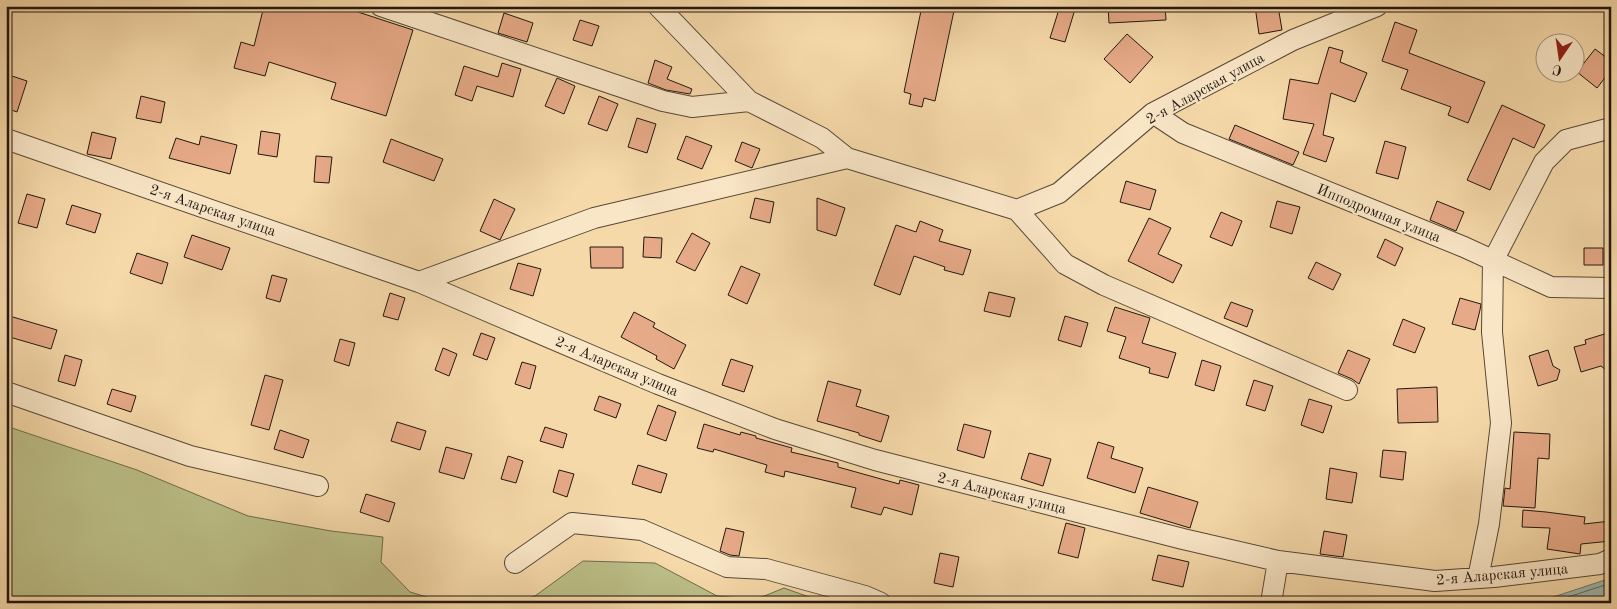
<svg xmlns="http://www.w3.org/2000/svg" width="1617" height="609" viewBox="0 0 1617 609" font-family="'Old Standard TT',serif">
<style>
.green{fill:#bcbf88;stroke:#6f6b4c}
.water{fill:#9eb9af;stroke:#6c786f}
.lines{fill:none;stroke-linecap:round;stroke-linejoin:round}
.shore{stroke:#606860;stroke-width:1}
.building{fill:#e7aa88;stroke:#221710}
.street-casing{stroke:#574836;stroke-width:22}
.street{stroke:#f9e6c7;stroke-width:20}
.labels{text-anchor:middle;stroke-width:4;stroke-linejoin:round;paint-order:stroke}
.street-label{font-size:15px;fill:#221710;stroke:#f9e6c7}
</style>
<rect width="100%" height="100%" fill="#f6d9a9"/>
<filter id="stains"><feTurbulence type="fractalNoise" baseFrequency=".004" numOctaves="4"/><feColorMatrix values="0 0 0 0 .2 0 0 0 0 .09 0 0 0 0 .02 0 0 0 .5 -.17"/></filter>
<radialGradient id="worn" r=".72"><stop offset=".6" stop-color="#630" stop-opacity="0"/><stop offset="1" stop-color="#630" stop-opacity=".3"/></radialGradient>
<path class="green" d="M6,426L137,470L248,516L331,531L383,537L381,562L410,592L447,603H16L6,589Z
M583,561L655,563L717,596L757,599L784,588L826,603H510L535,596Z
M1316,599L1440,603H1310Z"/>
<path class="water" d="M1611,578V603H1535Z"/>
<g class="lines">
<path class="shore" d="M1550,603L1611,583"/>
</g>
<path class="building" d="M264,6H360L358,12L413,30L386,116L331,99L336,83L269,62L265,76L234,68L241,42L254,46Z
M922,6H955L935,101L924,98L922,107L909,104L911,94L904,92Z
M1060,6H1076L1065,42L1050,38Z
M1108,6H1165L1166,20L1109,23Z
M1255,6H1278L1282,30L1259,34Z
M504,13L533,23L527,42L498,33Z
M580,20L599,26L592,46L573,40Z
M1395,22L1417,30L1409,53L1485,82L1468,123L1448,115L1451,107L1401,89L1408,70L1382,61Z
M1127,34L1153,57L1130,83L1104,59Z
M1329,47L1343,51L1340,62L1367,73L1355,102L1331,93L1323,135L1334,138L1326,162L1303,154L1314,124L1283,119L1290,79L1318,84Z
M1595,49L1611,61V70L1597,88L1577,72Z
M655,60L672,67L667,79L692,89L690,94L666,90L648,83Z
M502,63L521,69L513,97L477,86L472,101L455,95L464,66L498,77Z
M6,74L27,81L17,112L6,108Z
M557,78L575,86L564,114L545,106Z
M141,96L165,102L161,123L136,118Z
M599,96L618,104L607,131L588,124Z
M1502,105L1545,125L1534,148L1513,138L1490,190L1467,180Z
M637,118L656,124L647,153L628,147Z
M1235,125L1299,152L1293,165L1229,139Z
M261,131L280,134L277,157L258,154Z
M92,132L116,138L111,159L87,154Z
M201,136L237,145L230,174L169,158L176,138L199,145Z
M686,136L712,146L702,169L677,159Z
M391,139L443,159L434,181L383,162Z
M1385,141L1406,147L1398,179L1376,173Z
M742,142L760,149L752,168L735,161Z
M316,156L332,157L329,183L314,182Z
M1126,181L1156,190L1150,210L1120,202Z
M27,194L45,199L37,228L18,223Z
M755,198L774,202L770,223L750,218Z
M817,198L845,208L836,236L817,230Z
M494,199L515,209L500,240L480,231Z
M1277,201L1300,207L1292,234L1270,227Z
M1437,201L1464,212L1456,231L1430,220Z
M72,205L101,214L95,233L66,224Z
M1221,212L1242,221L1232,246L1210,237Z
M1149,218L1171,228L1158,254L1182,265L1173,283L1128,261Z
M920,221L943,230L939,241L971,250L963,275L944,270L945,267L914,256L900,295L874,285L896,225L916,232Z
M692,233L710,243L695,271L676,262Z
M192,235L230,248L222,270L184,257Z
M644,237L662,238L661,258L643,257Z
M1385,239L1403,248L1395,266L1377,257Z
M590,247H623V268H591Z
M1584,248H1603V265H1584Z
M137,253L168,263L162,284L130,273Z
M1316,262L1341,274L1333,290L1308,278Z
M518,263L541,269L533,296L510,289Z
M741,266L760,274L747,304L728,295Z
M272,275L287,279L280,302L266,298Z
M989,292L1015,298L1010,317L984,311Z
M390,293L405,298L398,320L383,316Z
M1460,298L1481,304L1480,310L1475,330L1452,324Z
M1231,302L1253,310L1247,327L1224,318Z
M1115,307L1150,318L1142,343L1176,353L1168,378L1149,373L1150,368L1119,358L1126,337L1107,331Z
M634,312L655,323L653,327L686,345L674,369L656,359L657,356L621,337Z
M6,315L57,330L51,349L6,336Z
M1065,316L1088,323L1081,347L1058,340Z
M1403,319L1425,328L1415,353L1393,345Z
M1611,332V374L1601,366L1581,372L1574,347L1586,344L1585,340Z
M481,333L495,338L487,360L473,355Z
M340,339L355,343L349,366L334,361Z
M443,348L457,354L449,376L435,370Z
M1348,350L1370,359L1359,384L1352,379L1338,373Z
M1548,350L1553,366L1560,370L1557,380L1538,386L1529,356Z
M65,355L82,360L75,386L58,381Z
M731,359L753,366L744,392L722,385Z
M1202,360L1221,366L1214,391L1195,385Z
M522,362L536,366L530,389L515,384Z
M265,375L283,380L269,430L251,425Z
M1254,380L1273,386L1265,411L1246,405Z
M828,381L861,390L856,406L889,416L881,442L859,435V433L817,421Z
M1437,387L1438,422L1398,423L1397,389Z
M112,389L136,396L131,412L107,404Z
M599,396L621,404L616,418L594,410Z
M1309,399L1332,406L1323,433L1301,425Z
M658,405L676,412L666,441L647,434Z
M397,422L426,431L420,450L391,441Z
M704,424L740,435L741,432L756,436V438L792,448L791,452L838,463V467L899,484L900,480L919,485L912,515L884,507L881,515L851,507L856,488L785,471L784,477L765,472L767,465L714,449L713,452L697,448Z
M964,424L991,431L984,458L957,450Z
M545,427L567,434L563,448L540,441Z
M280,430L309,440L303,458L274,449Z
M1514,432L1550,434L1549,459L1538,458L1535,508L1503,506L1505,488L1510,489Z
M1098,442L1114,447L1111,458L1143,468L1135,493L1087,478Z
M446,447L472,454L464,479L439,472Z
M1383,450L1406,452L1403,480L1380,477Z
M1029,453L1051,459L1043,486L1021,479Z
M508,456L523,461L516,483L501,479Z
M638,465L667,474L661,493L632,484Z
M1330,468L1357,473L1352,503L1326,499Z
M559,470L574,474L567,497L553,492Z
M1148,487L1198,502L1190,528L1140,513Z
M366,494L395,503L389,522L360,512Z
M1523,510L1546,512L1585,517L1584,524L1611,521V541L1581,544L1580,554L1547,549L1550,528L1522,527Z
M1066,523L1085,528L1078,558L1058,553Z
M726,528L744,532L739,556L730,555L720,551Z
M1324,531L1347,535L1343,557L1320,554Z
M940,553L959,557L953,587L934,583Z
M1158,555L1189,562L1183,587L1152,580Z"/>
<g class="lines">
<g class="street-casing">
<path id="street" d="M381,6L663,101L692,107L749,101
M658,6L749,101L822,138L847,158
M1153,113L1183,133L1464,247L1551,287L1611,288
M6,139L419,282L658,384L775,429L875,460L1183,539L1278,561L1435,581L1494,577L1600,564L1611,559
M1017,210L1065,264L1104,285L1347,390
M419,282L594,218L847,158L1017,210L1059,193L1153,113L1293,40L1377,6
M6,392L190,456L318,486
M515,563L572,523L642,530L727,567L766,569L865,596L881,603
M1478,578L1489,524L1501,423L1492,332L1493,261L1544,162L1566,140L1611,128
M1271,603L1278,561"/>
</g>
<use href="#street" class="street"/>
</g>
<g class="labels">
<g class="street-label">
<text transform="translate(1205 88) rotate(-29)" y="5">2-я Аларская улица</text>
<text transform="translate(213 210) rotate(19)" y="5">2-я Аларская улица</text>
<text transform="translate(1379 213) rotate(22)" y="5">Ипподромная улица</text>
<text transform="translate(617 366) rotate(23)" y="5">2-я Аларская улица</text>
<text transform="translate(1002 493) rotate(14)" y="5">2-я Аларская улица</text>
<text transform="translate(1502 574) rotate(-5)" y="5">2-я Аларская улица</text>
</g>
</g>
<rect width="1617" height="609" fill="none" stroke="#f6d9a9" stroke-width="25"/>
<rect x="8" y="8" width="1602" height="594" fill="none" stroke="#221710" stroke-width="2.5"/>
<rect x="12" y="12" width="1592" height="584" fill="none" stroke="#221710"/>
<g transform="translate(1560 58) rotate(193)"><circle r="24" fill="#f9e6c7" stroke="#a3937e"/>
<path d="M0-4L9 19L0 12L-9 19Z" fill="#8f2418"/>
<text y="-8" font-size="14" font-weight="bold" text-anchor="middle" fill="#221710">С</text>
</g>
<rect width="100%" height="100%" filter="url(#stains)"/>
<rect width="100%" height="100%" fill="url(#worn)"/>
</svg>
